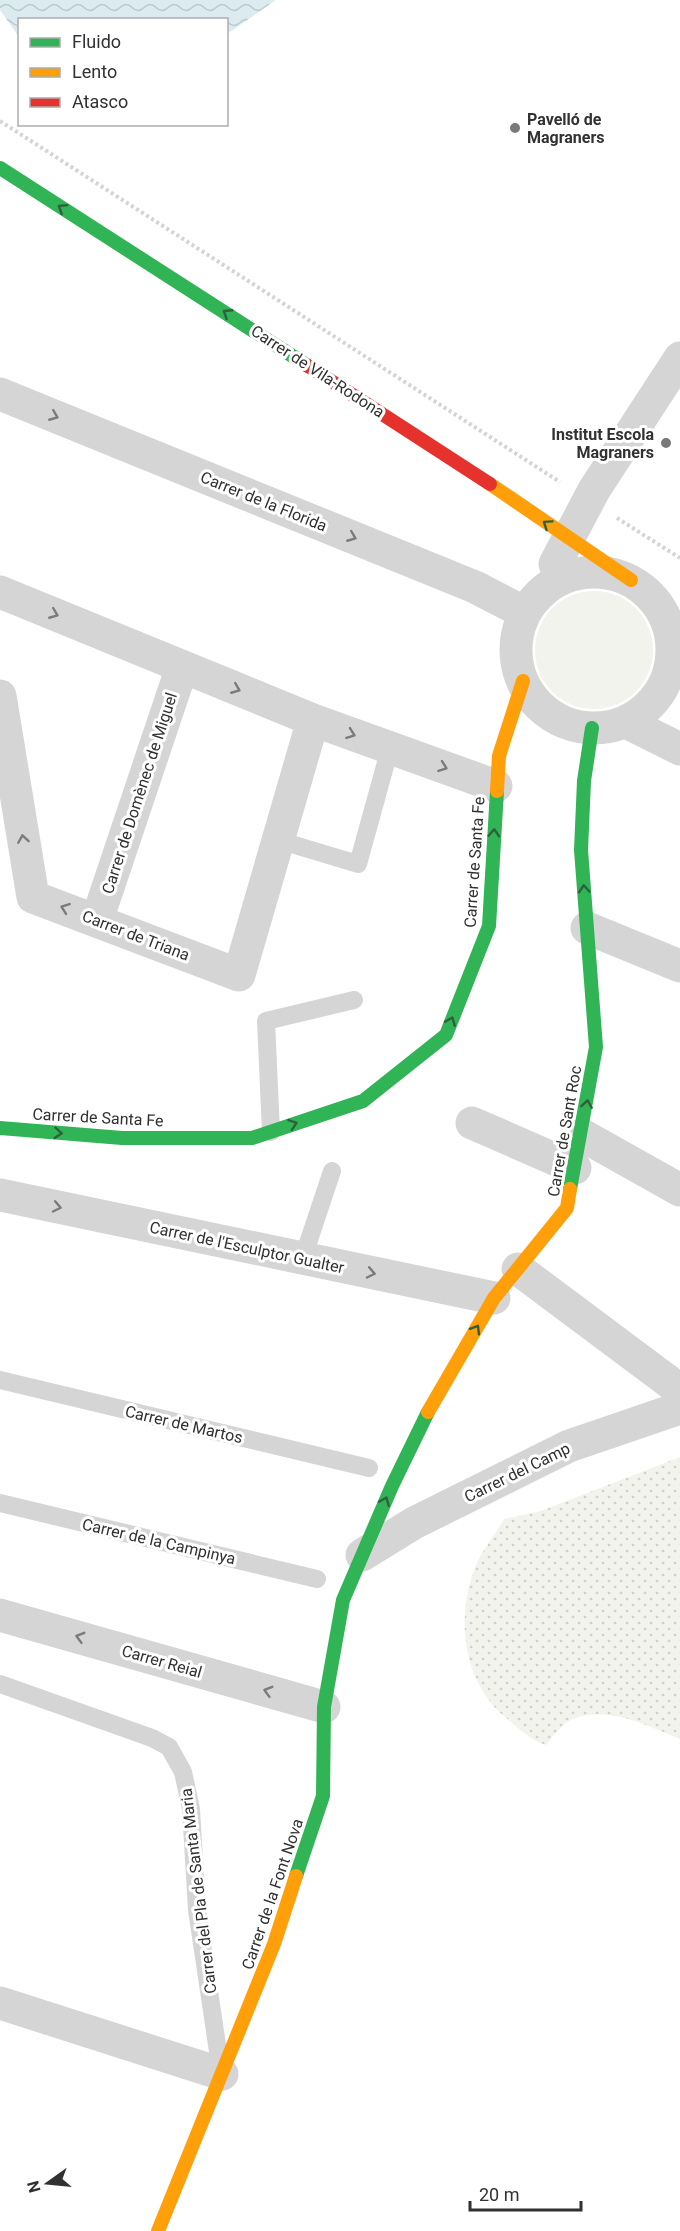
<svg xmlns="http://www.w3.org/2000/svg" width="680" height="2231" viewBox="0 0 680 2231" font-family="Roboto,sans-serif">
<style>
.green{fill:#f1f3ec}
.park{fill:url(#park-dots)}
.water{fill:url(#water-waves)}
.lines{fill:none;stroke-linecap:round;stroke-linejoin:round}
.path{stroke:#d4d4d4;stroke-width:4;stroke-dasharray:3 3;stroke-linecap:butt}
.lane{stroke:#d5d5d5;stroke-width:18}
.street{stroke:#d5d5d5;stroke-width:33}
.fast{stroke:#30b455;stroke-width:14}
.slow{stroke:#ff9f0a;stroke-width:14}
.jam{stroke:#e5322d;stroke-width:14}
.oneway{stroke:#315f3e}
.oneway2{stroke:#7b7b7b}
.poi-dot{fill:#797979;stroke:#fff;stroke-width:2}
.labels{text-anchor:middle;stroke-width:6;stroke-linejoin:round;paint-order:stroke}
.poi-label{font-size:16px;font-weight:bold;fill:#313131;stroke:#fff;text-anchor:start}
.street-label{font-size:16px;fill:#313131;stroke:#fff}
</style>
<defs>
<pattern id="park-dots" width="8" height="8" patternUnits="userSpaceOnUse" patternTransform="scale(1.5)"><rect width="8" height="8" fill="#f1f3ec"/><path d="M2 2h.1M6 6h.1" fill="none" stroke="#cfd1cb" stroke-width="1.8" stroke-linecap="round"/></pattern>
<pattern id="water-waves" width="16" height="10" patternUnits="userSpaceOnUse" patternTransform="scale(1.5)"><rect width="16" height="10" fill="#dbebf0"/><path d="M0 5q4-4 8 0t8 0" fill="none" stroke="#bccace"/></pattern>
</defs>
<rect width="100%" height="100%" fill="#fff"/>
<path class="green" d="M535 650a59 59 0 1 1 118 0a59 59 0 1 1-118 0Z"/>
<path class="park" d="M680,1457V1739C647,1726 609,1705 573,1719C563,1722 553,1737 546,1745C530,1740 519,1728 505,1717C463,1681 456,1621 474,1570C480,1553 495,1535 504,1519L541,1511Z"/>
<path class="water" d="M0,0H276L227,34L226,20H20L19,37L0,10Z"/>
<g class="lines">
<path class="path" d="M0,121L560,482
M617,518L680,558"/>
<path class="lane" d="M278,840L358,864L390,748
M271,1132L266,1021L354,1000
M303,1258L332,1171
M0,1380L369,1468
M0,1503L317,1579
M0,1684L152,1738L169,1747L183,1772L191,1809L197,1910L220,2065"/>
<path class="street" d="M0,394L475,587L525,613
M555,564L594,490L680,358
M516 650a78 78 0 1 1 156 0a78 78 0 1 1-156 0Z
M0,592L313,720L496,786
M0,696L33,897L239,975L313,720
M626,722L680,749
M97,920L182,667
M587,928L680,966
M472,1123L575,1168
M582,1135L680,1190
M0,1195L494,1298
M518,1269L680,1390
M362,1555L414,1523L569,1446L680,1408
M0,1615L324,1707
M0,2003L222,2074"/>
<path class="fast" d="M0,168L308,366
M0,1128L122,1138H252L363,1101L446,1035L489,926L497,791
M570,1189L596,1047L581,850L584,781L592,728
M296,1876L323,1796L324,1707L343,1600L392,1486L428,1412"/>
<path class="slow" d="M490,484L631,580
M497,791L499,756L523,681
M428,1412L494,1298L567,1208L570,1189
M158,2231L274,1944L296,1876"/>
<path class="jam" d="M308,366L490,484"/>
</g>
<defs><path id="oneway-chevron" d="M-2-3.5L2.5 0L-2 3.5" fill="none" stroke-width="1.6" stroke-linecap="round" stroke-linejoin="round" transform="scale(1.5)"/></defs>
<g class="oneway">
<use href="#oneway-chevron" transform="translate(62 208) rotate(-148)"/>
<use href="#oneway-chevron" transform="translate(227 313) rotate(-147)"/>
<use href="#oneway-chevron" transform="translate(547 524) rotate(-146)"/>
<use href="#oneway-chevron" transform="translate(494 833) rotate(-87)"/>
<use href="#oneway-chevron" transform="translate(584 889) rotate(-94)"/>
<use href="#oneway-chevron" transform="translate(451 1021) rotate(-68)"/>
<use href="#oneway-chevron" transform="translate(587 1104) rotate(-81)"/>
<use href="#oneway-chevron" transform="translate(293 1124) rotate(-19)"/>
<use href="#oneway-chevron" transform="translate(58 1133) rotate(5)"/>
<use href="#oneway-chevron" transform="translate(476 1329) rotate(-59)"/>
<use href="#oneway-chevron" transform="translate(385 1501) rotate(-67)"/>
</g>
<g class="oneway2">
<use href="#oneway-chevron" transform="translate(54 416) rotate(22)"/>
<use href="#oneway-chevron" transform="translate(352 537) rotate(22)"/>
<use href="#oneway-chevron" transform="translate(54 614) rotate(22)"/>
<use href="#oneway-chevron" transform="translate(236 689) rotate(22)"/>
<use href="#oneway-chevron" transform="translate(351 734) rotate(20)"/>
<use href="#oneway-chevron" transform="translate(443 767) rotate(20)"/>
<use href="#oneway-chevron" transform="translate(23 839) rotate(-99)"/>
<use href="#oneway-chevron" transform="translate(65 908) rotate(-160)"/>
<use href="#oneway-chevron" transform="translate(57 1207) rotate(12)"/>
<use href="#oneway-chevron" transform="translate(371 1273) rotate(12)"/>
<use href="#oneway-chevron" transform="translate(80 1637) rotate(-164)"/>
<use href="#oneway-chevron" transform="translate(268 1691) rotate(-164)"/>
</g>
<g class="poi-dot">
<circle cx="515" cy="128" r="6"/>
<circle cx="666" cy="443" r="6"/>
</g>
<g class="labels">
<g class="poi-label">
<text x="527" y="125">Pavelló de<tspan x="527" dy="18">Magraners</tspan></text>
<text x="654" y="440" text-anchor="end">Institut Escola<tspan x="654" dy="18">Magraners</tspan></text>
</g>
<g class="street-label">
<text transform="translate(318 371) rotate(33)" y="6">Carrer de Vila-Rodona</text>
<text transform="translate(264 501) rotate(22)" y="6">Carrer de la Florida</text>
<text transform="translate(139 793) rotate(-72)" y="6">Carrer de Domènec de Miguel</text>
<text transform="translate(474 862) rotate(-86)" y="6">Carrer de Santa Fe</text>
<text transform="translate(136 935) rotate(21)" y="6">Carrer de Triana</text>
<text transform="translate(98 1117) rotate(3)" y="6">Carrer de Santa Fe</text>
<text transform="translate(564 1131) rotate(-80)" y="6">Carrer de Sant Roc</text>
<text transform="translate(247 1247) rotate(12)" y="6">Carrer de l'Esculptor Gualter</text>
<text transform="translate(184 1424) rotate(13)" y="6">Carrer de Martos</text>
<text transform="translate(517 1472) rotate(-26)" y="6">Carrer del Camp</text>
<text transform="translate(159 1541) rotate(13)" y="6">Carrer de la Campinya</text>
<text transform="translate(162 1661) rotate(16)" y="6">Carrer Reial</text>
<text transform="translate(198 1891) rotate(-97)" y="6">Carrer del Pla de Santa Maria</text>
<text transform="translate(272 1894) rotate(-71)" y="6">Carrer de la Font Nova</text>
</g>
</g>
<rect x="18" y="18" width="210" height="108" fill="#ffffff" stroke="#adadad" stroke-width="1.5"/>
<rect x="30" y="38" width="30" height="9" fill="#30b455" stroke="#adadad" stroke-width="1.5"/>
<text x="72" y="48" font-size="18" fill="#313131">Fluido</text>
<rect x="30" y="68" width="30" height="9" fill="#ff9f0a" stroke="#adadad" stroke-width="1.5"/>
<text x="72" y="78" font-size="18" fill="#313131">Lento</text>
<rect x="30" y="98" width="30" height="9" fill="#e5322d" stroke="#adadad" stroke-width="1.5"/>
<text x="72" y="108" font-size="18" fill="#313131">Atasco</text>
<g transform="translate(48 2183) rotate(255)" stroke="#ffffff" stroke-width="4.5" paint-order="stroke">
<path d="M0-4.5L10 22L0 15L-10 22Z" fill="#313131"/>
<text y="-9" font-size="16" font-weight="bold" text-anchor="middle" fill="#313131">N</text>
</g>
<path d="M470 2201v9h111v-9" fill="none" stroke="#313131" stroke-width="3"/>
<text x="479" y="2201" font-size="18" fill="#313131" stroke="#ffffff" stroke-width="4.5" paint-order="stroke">20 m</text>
</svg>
